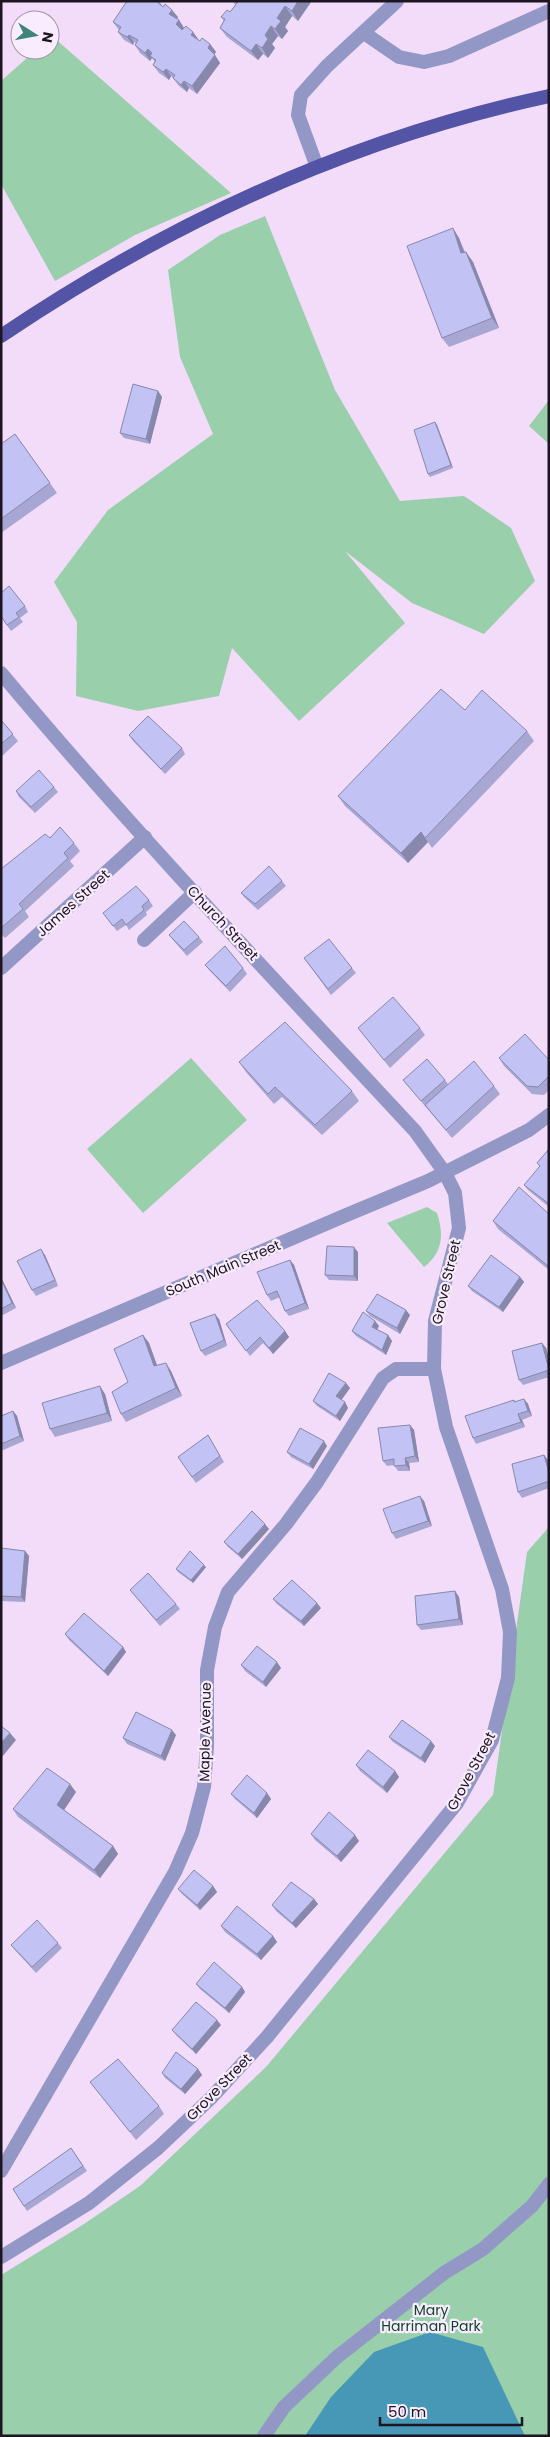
<svg xmlns="http://www.w3.org/2000/svg" width="550" height="2437" viewBox="0 0 550 2437" font-family="Poppins,sans-serif">
<style>
.green{fill:#9acfac}
.water{fill:#4798b6}
.lines{fill:none;stroke-linecap:round;stroke-linejoin:round}
.minor{stroke:#9397c5;stroke-width:14}
.tertiary{stroke:#9397c5;stroke-width:14}
.primary{stroke:#5354a5;stroke-width:14}
.wall{fill:#a8a7d3}
.shaded-wall{fill:#8888ac}
.building{fill:#c3c2f5;stroke:#8888ac}
.labels{text-anchor:middle;stroke-width:4.5;stroke-linejoin:round;paint-order:stroke}
.street-label{font-size:14px;fill:#1d151f;stroke:#faecff}
.park-label{font-size:14px;fill:#114428;stroke:#faecff}
</style>
<rect width="100%" height="100%" fill="#f3dbfa"/>
<path class="green" d="M52,36L231,193L135,235L55,281L1,184V81L36,50H50Z
M265,216L335,390L400,501L464,496L511,528L535,581L484,634L412,603L345,551L405,623L299,721L232,648L219,696L138,711L76,696L77,622L54,582L108,510L213,434L180,357L168,270L220,235Z
M549,400V444L529,426Z
M191,1058L247,1120L143,1213L87,1149Z
M427,1207L437,1213C444,1234 443,1253 424,1267L387,1223Z
M549,1527V2436H1V2275L84,2224L140,2186L266,2067L493,1795L527,1552Z"/>
<path class="water" d="M430,2332L483,2347L525,2436H305L331,2397L374,2352Z"/>
<g class="lines">
<path class="minor" d="M364,33L399,57L424,62L449,56L549,11
M317,167L298,115L301,95L327,66L397,1
M144,940L195,892
M1,968L145,837
M1,2171L175,1872L192,1833L204,1787L207,1747V1670L215,1627L228,1592L286,1524L317,1482L383,1378L396,1369H434
M1,2257L89,2203L158,2148L211,2098L267,2037L457,1803L492,1740L508,1678L510,1632L502,1589L446,1427L434,1369L435,1321L459,1228L455,1193L445,1173
M264,2436L284,2407L337,2357L444,2273L483,2249L532,2206L549,2184"/>
<path class="tertiary" d="M1,673C133,831 275,980 415,1131L445,1173
M1,1363L344,1216L428,1181L529,1130L549,1115"/>
<path class="primary" d="M1,336C170,222 350,139 549,96"/>
</g>
<path class="wall" d="M127,1H159L162,5L161,6L178,17L177,19L179,20L184,28L193,32L198,40L200,41L210,44L216,52L214,54L220,63L197,94L189,88L187,92L179,86L173,78L171,76L169,80L159,73L153,65L155,62L152,58L150,61L140,53L135,45L136,43L134,42L133,45L124,40L118,32L119,30L113,22Z
M233,1L311,2L298,21L292,16L285,27L288,31L282,39L278,36L272,44L275,48L268,58L263,54L258,60L227,37L220,28L224,21L221,17L230,12L235,5Z
M459,238L465,252H466L473,262L499,328L449,347L442,338Z
M158,391L162,397L150,444L124,438L120,433Z
M435,422L437,425L453,468L430,477L428,474Z
M15,434L57,493L1,533V444Z
M25,606L28,612L20,618L23,622L11,631L1,617Z
M465,710L527,731L534,741L432,848L428,842L408,863L345,806L338,796Z
M1,720L18,741L1,757Z
M129,735L182,748L185,754L165,774L133,741Z
M54,787L58,792L35,813L19,797L16,791Z
M50,838L74,843L80,851L70,861L74,866L25,911L29,917L5,938L1,934V869Z
M282,881L286,886L258,910L245,898L241,893Z
M149,900L153,906L146,912L147,915L129,930L126,925L117,931L103,913Z
M169,935L199,937L203,942L187,956L173,940Z
M304,958L352,968L356,973L331,995Z
M205,965L243,968L247,974L230,992L209,970Z
M358,1028H420L425,1035L390,1068Z
M499,1058L549,1060V1090L544,1095L532,1094L504,1066Z
M239,1062L352,1091L359,1101L322,1135L282,1097L274,1104L246,1072Z
M403,1080H445L448,1084L494,1086L500,1094L452,1138Z
M549,1149V1207L528,1190L524,1185L540,1167L537,1163Z
M549,1214V1270L498,1229L493,1221Z
M358,1252V1281L329,1280L325,1275Z
M45,1255L58,1286L36,1296L32,1290Z
M290,1260L294,1265L309,1309L289,1316L285,1311L280,1297L271,1301L267,1295Z
M1,1277L16,1308L1,1316Z
M520,1277L524,1282L503,1312L472,1291L468,1286Z
M366,1311L410,1315L400,1334L370,1316Z
M219,1319L227,1346L205,1356L201,1351Z
M375,1321L379,1326L377,1329L388,1335L392,1341L386,1355L356,1336L352,1331Z
M226,1324L285,1331L289,1337L273,1354L263,1343L250,1356Z
M143,1335L149,1343L157,1365L171,1371L182,1396L126,1422L121,1414L128,1382Z
M542,1343L546,1348L549,1359V1377L523,1385L519,1380Z
M350,1388L341,1400L345,1402L348,1408L340,1421L317,1406L313,1401Z
M105,1394L112,1421L55,1437L50,1429Z
M524,1399L528,1404L532,1416L522,1420L525,1427L476,1444L473,1438L514,1400L515,1402Z
M13,1411L17,1416L24,1441L1,1451V1416Z
M410,1425L414,1430L419,1462L409,1463L410,1471H398L394,1465L387,1466L383,1461Z
M208,1435L224,1462L196,1483L178,1457Z
M327,1446L313,1469L291,1457L287,1452Z
M544,1455L548,1460L549,1463V1488L522,1498L518,1492Z
M424,1501L432,1526L396,1539L392,1533Z
M269,1529L242,1559L228,1547L224,1542Z
M1,1548L25,1551L29,1556L25,1602L1,1601Z
M206,1567L193,1583L178,1572L176,1569Z
M130,1590L176,1604L180,1609L160,1626Z
M455,1591L459,1597L463,1625L421,1630L417,1625Z
M273,1599L321,1608L304,1626L277,1604Z
M65,1634L123,1647L126,1652L108,1676L69,1640Z
M241,1665L281,1668L266,1687L245,1671Z
M176,1735L165,1761L127,1744L123,1738Z
M389,1737L435,1746L425,1763L393,1742Z
M356,1765L395,1771L399,1777L387,1793L360,1771Z
M76,1792L64,1810L113,1846L118,1854L100,1878L18,1817L13,1809Z
M267,1793L271,1799L257,1818L235,1799L231,1794Z
M311,1834L359,1841L341,1862L315,1840Z
M213,1886L217,1892L200,1910L182,1894L178,1889Z
M314,1899L318,1904L296,1928L276,1911L272,1905Z
M221,1926L273,1936L277,1942L261,1960L225,1932Z
M58,1943L62,1948L36,1973L15,1950L11,1945Z
M196,1984L242,1987L245,1992L229,2013L200,1989Z
M221,2025L196,2054L176,2035L172,2030Z
M198,2069L202,2075L185,2094L165,2078L162,2073Z
M90,2082L159,2106L164,2114L136,2140Z
M71,2148L87,2171L27,2211L13,2189Z"/>
<path class="shaded-wall" d="M298,1H311V2L298,21L292,11Z
M285,6L292,16L285,27L288,31L282,39L275,29L277,18Z
M172,10L178,17L175,22L169,14Z
M179,20L184,28L181,32L176,24Z
M271,26L278,36L272,44L275,48L268,58L262,48L265,35Z
M193,32L198,39L196,42L191,35Z
M129,35L134,42L133,45L127,37Z
M210,44L216,52L213,56L208,48Z
M256,44L263,54L258,60L251,51Z
M148,49L153,57L150,56L152,58L150,61L145,53Z
M215,55L220,63L197,94L192,86Z
M166,69L171,76L169,80L163,72Z
M184,81L189,88L187,92L181,85Z
M453,228L459,238L468,263L461,253Z
M466,252L473,262L499,328L492,318Z
M158,391L162,397L150,444L146,439Z
M435,422L437,425L453,468L451,465Z
M421,832L428,842L408,863L401,853Z
M354,1247L358,1252V1281L354,1276Z
M41,1249L45,1255L58,1286L55,1280Z
M290,1260L294,1265L309,1309L305,1303Z
M1,1277L16,1308L12,1303L1,1279Z
M520,1277L524,1282L503,1312L499,1307Z
M406,1310L410,1315L400,1334L397,1328Z
M215,1314L219,1319L227,1346L224,1340Z
M375,1321L379,1326L376,1332L372,1327Z
M285,1331L289,1337L273,1354L269,1348Z
M143,1335L149,1343L160,1374L154,1366Z
M388,1335L392,1341L386,1355L382,1350Z
M542,1343L546,1348L549,1359V1370Z
M166,1363L171,1371L182,1396L176,1388Z
M346,1383L350,1388L340,1402L336,1396Z
M100,1386L105,1394L112,1421L107,1413Z
M524,1399L528,1404L532,1416L528,1411Z
M345,1402L348,1408L340,1421L336,1416Z
M13,1411L17,1416L24,1441L20,1436Z
M518,1414L522,1420L525,1427L521,1422Z
M410,1425L414,1430L419,1462L415,1456Z
M324,1441L327,1446L313,1469L309,1464Z
M544,1455L548,1460L549,1463V1473Z
M405,1458L409,1463L410,1471L406,1465Z
M420,1496L424,1501L432,1526L428,1521Z
M265,1524L269,1529L242,1559L238,1554Z
M25,1551L29,1556L25,1602L21,1597Z
M204,1565L206,1567L193,1583L191,1580Z
M455,1591L459,1597L463,1625L459,1619Z
M317,1603L321,1608L304,1626L301,1621Z
M123,1647L126,1652L108,1676L104,1671Z
M277,1662L281,1668L266,1687L263,1682Z
M172,1730L176,1735L165,1761L161,1756Z
M10,1733L16,1740L2,1757L1,1743Z
M431,1741L435,1746L425,1763L421,1758Z
M395,1771L399,1777L387,1793L383,1787Z
M70,1784L76,1792L62,1813L57,1805Z
M267,1793L271,1799L257,1818L254,1813Z
M355,1835L359,1841L341,1862L337,1856Z
M113,1846L118,1854L100,1878L94,1870Z
M213,1886L217,1892L200,1910L197,1905Z
M314,1899L318,1904L296,1928L292,1923Z
M273,1936L277,1942L261,1960L257,1954Z
M242,1987L245,1992L229,2013L225,2008Z
M217,2020L221,2025L196,2054L192,2049Z
M198,2069L202,2075L185,2094L181,2089Z"/>
<path class="building" d="M127,1H156L163,7L165,4L172,10L169,14L179,20L176,24L182,30L186,26L193,32L191,35L200,41L202,38L210,44L208,48L215,55L192,86L184,81L181,85L173,78L175,75L166,69L163,72L153,65L156,60L150,56L152,53L148,49L145,53L135,45L138,40L129,35L127,37L118,32L121,27L113,22Z
M233,1H298L292,11L285,6L277,18L281,21L275,29L271,26L265,35L268,39L262,48L256,44L251,51L220,28L225,19L221,17L227,10L230,12L238,2Z
M453,228L461,253L466,252L492,318L442,338L407,246Z
M133,384L158,391L146,439L120,433Z
M435,422L451,465L428,474L414,430Z
M15,434L50,483L1,519V444Z
M9,586L25,606L16,613L19,617L7,625L1,616V593Z
M441,689L465,710L482,690L527,731L425,838L421,832L401,853L338,796Z
M148,716L182,748L161,769L129,735Z
M1,720L13,734L1,744Z
M39,770L54,787L31,807L16,791Z
M60,827L74,843L64,853L68,858L19,904L23,909L1,928V869L45,834L50,838Z
M269,866L282,881L255,904L241,893Z
M136,886L149,900L142,906L144,910L126,925L122,919L113,926L103,913Z
M184,921L199,937L184,950L169,935Z
M329,939L352,968L328,989L304,958Z
M225,946L243,968L226,986L205,965Z
M393,997L420,1028L384,1060L358,1028Z
M285,1022L352,1091L315,1125L275,1087L268,1094L239,1062Z
M525,1034L549,1060V1076L538,1087L527,1086L499,1058Z
M427,1059L445,1080L421,1101L403,1080Z
M474,1061L494,1086L446,1130L425,1105Z
M549,1149V1202L548,1203L524,1185L540,1166L537,1163Z
M519,1187L549,1214V1266H548L493,1221Z
M327,1246L354,1247V1276L325,1275Z
M41,1249L55,1280L32,1290L17,1261Z
M491,1255L520,1277L499,1307L468,1286Z
M290,1260L305,1303L285,1311L277,1291L267,1295L257,1272Z
M1,1279L12,1303L1,1309Z
M377,1294L406,1310L397,1328L366,1311Z
M257,1300L285,1331L269,1348L260,1337L246,1351L226,1324Z
M363,1312L375,1321L372,1327L388,1335L382,1350L352,1331Z
M215,1314L224,1340L201,1351L190,1323Z
M143,1335L154,1366L166,1363L176,1388L121,1414L112,1392L128,1382L114,1349Z
M542,1343L549,1370L519,1380L512,1351Z
M329,1373L346,1383L336,1396L345,1402L336,1416L313,1401Z
M100,1386L107,1413L50,1429L42,1403Z
M524,1399L528,1411L518,1414L521,1422L473,1438L465,1416L514,1400V1402Z
M13,1411L20,1436L1,1444V1416Z
M410,1425L415,1456L405,1458L406,1465L394,1466V1459L383,1461L378,1428Z
M300,1428L324,1441L309,1464L287,1452Z
M208,1435L220,1456L192,1477L178,1457Z
M544,1455L549,1473V1481L518,1492L512,1464Z
M420,1496L428,1521L392,1533L383,1509Z
M252,1511L265,1524L238,1554L224,1542Z
M1,1548L25,1551L21,1597L1,1596Z
M190,1551L204,1565L191,1580L176,1569Z
M148,1573L176,1604L156,1620L130,1590Z
M292,1580L317,1603L301,1621L273,1599Z
M455,1591L459,1619L417,1625L415,1596Z
M84,1613L123,1647L104,1671L65,1634Z
M257,1646L277,1662L263,1682L241,1665Z
M136,1712L172,1730L161,1756L123,1738Z
M402,1720L431,1741L421,1758L389,1737Z
M1,1726L10,1733L1,1743Z
M368,1750L395,1771L383,1787L356,1765Z
M47,1768L70,1784L57,1805L113,1846L94,1870L13,1809Z
M247,1775L267,1793L254,1813L231,1794Z
M329,1812L355,1835L337,1856L311,1834Z
M194,1870L213,1886L197,1905L178,1889Z
M291,1882L314,1899L292,1923L272,1905Z
M237,1906L273,1936L257,1954L221,1926Z
M37,1920L58,1943L32,1967L11,1945Z
M214,1962L242,1987L225,2008L196,1984Z
M196,2002L217,2020L192,2049L172,2030Z
M176,2052L198,2069L181,2089L162,2073Z
M118,2059L159,2106L130,2132L90,2082Z
M71,2148L83,2166L24,2206L13,2189Z"/>
<g class="labels">
<g class="street-label">
<text transform="translate(73 903) rotate(-42)" y="5">James Street</text>
<text transform="translate(223 923) rotate(47)" y="5">Church Street</text>
<text transform="translate(223 1268) rotate(-23)" y="5">South Main Street</text>
<text transform="translate(446 1282) rotate(-77)" y="5">Grove Street</text>
<text transform="translate(205 1732) rotate(-89)" y="5">Maple Avenue</text>
<text transform="translate(471 1771) rotate(-62)" y="5">Grove Street</text>
<text transform="translate(219 2087) rotate(-46)" y="5">Grove Street</text>
</g>
<g class="park-label">
<text x="431" y="2315">Mary<tspan x="431" dy="16">Harriman Park</tspan></text>
</g>
</g>
<rect width="550" height="2437" fill="none" stroke="#1d151f" stroke-width="5"/>
<g transform="translate(35 35) rotate(101)"><circle r="24" fill="#faecff" stroke="#a296a5"/>
<path d="M0-4L9 19L0 12L-9 19Z" fill="#3d847c"/>
<text y="-8" font-size="14" font-weight="bold" text-anchor="middle" fill="#1d151f">N</text>
</g>
<path d="M380 2417v8h142v-8" fill="none" stroke="#1d151f" stroke-width="2.5"/>
<text x="388" y="2417" font-size="15" fill="#1d151f" stroke="#faecff" stroke-width="4" paint-order="stroke">50 m</text>
</svg>
